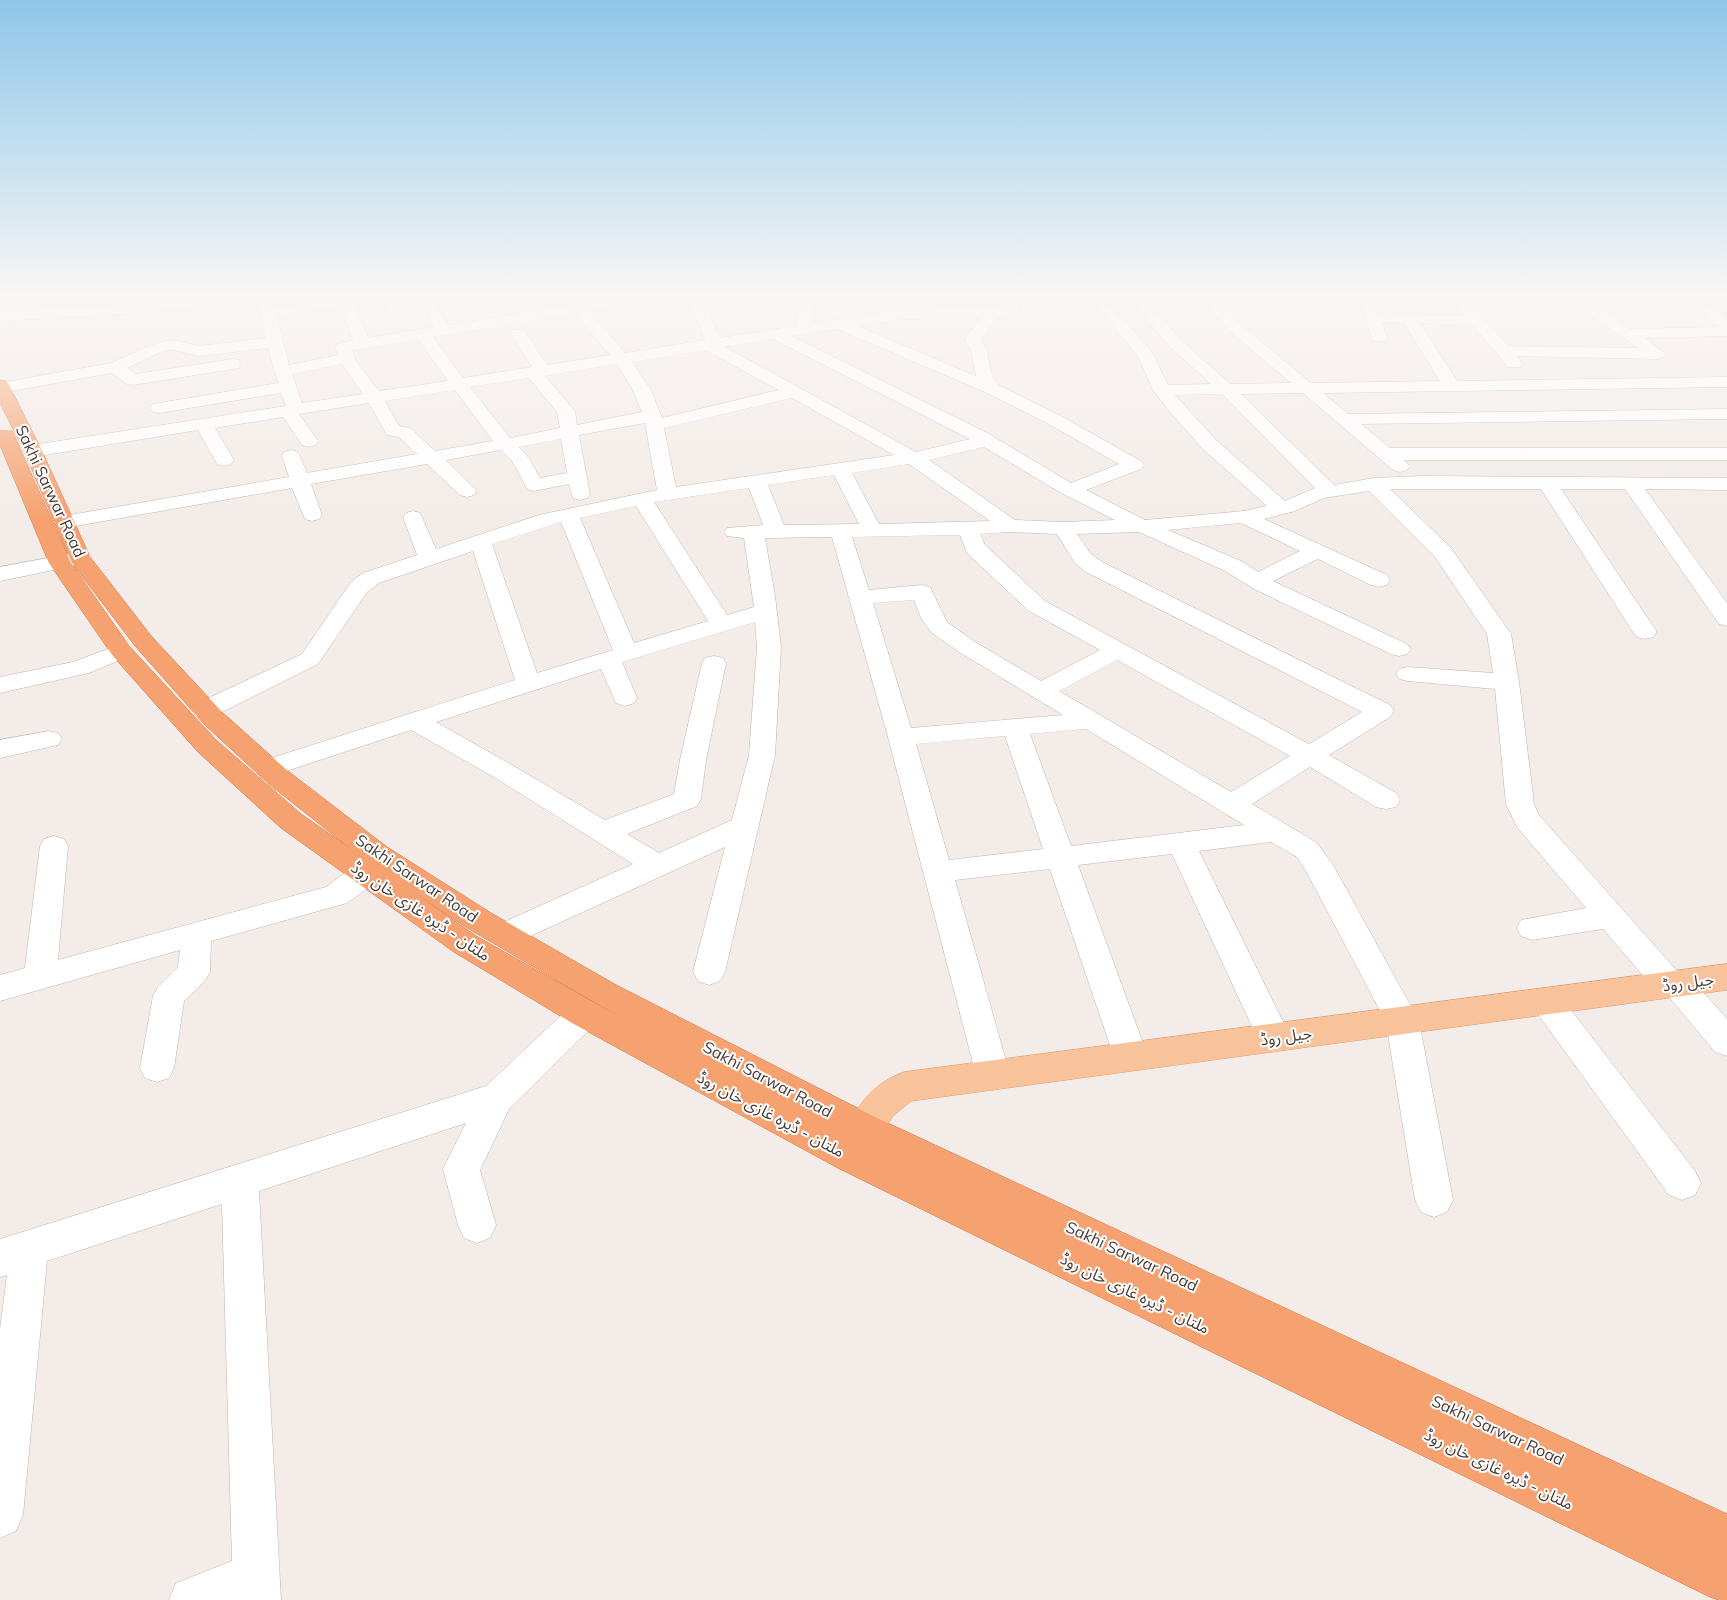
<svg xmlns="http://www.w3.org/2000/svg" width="1727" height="1600" viewBox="0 0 1727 1600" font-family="Mulish,'Noto Sans Arabic',sans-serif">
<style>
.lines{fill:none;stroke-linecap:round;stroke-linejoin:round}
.minor-casing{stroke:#c1b5ae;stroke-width:1}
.major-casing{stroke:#dd9a6c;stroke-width:1}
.highway-casing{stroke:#d47340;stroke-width:1}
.minor{fill:#fff;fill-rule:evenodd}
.major{fill:#f8c39b;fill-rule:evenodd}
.highway{fill:#f5a270;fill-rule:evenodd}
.labels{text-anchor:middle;stroke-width:4;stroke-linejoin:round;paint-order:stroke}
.near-street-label{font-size:16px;fill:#463c37;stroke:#fff}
</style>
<rect width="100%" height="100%" fill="#f3ece8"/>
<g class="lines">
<g class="minor-casing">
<path id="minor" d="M204,296H243L241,299L236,300L158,312L0,321V311L158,302Z
M257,296H271L274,308L348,296H395L404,310L401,313H391L382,298L355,304L368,338L434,327L418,296H432L448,325L623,296H651L649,300L644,301L589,311L625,353L705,340L687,296H701L720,338L796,326L801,296H815L812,324L904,309L1002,308H1004L1005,296H1019V310L1016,313L997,318L981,339L987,350L991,373L998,385L1059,415L1141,461L1144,465L1141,469L1086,490L1145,520L1244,511L1267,506L1202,448L1170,412L1153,390L1138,356L1101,312L1098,309L1101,306H1111L1152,352L1168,385L1211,384L1169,346L1127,296H1142L1181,340L1230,384L1291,383L1232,333L1198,296H1213L1244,327L1311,383L1440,381L1404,323L1382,322L1387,338L1385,341H1373L1359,296H1373L1379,313L1464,316L1448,296H1463L1508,346L1638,348L1590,315L1574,296H1589L1600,309L1631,329L1717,327L1691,307L1694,304H1704L1727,319V336L1645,338L1666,354L1664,357L1658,359L1517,356L1522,363L1520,367H1508L1473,325L1420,323L1457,381L1727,377V387L1323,393L1348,414L1727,409V419L1361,424L1390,448H1727V460H1404L1410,466L1407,470L1400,472L1393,470L1303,393L1241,394L1334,485L1374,478L1421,476L1727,478V490L1645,489L1727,603V626L1719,624L1625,489H1561L1657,632L1653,637L1645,639L1637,637L1633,632L1541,489H1390L1451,548L1511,634L1519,682L1534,804L1539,815L1677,971L1688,975L1727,1019V1056L1715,1052L1669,997L1658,993L1603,929L1532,940L1521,936L1517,928L1521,920L1586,908L1517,827L1506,804L1495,689L1408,681L1399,679L1396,674L1399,669L1408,667L1493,673L1487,634L1435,557L1369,491L1324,498L1295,511L1264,519L1387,575L1390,580L1387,585L1379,587L1371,585L1318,559L1273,581L1407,644L1411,649L1407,654L1399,656L1391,654L1256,590L1225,571L1139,532L1077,534L1091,554L1102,562L1390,705L1394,711L1390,717L1329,755L1396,793L1400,800L1396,807L1386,809L1376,807L1310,767L1252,804L1317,843L1333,865L1419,1021L1453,1200L1447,1212L1434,1217L1421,1212L1415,1200L1386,1022L1306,871L1297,857L1271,842L1199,851L1291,1038L1286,1048L1274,1052L1262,1048L1172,854L1078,865L1148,1057L1143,1067L1131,1071L1119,1067L1114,1057L1050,869L955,880L1010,1075L1005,1085L993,1090L981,1085L976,1075L888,737L832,537L765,538L775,596L781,647L775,755L725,972L720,981L709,985L698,981L693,972L725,847L515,943L504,947L493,943L489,935L493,927L633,864L499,780L411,730L268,777L259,774L255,768L259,762L515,680L473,551L379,583L367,592L318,664L214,716L205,718L196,716L192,710L196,704L302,654L351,582L363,573L417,555L403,517L406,513L413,511L420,513L436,549L539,515L657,490L645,423L579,435L590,494L587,498L580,500L573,498L569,484L534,491L527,489L512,461L501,450L446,460L477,491L474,495L467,497L460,495L427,464L311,484L322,515L319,519L312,521L305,519L292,488L64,528L57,526L54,522L57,518L64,516L289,477L282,456L284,452L291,450L298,452L307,473L417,454L399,437L387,435L369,403L299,414L318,441L316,445L309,447L302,445L283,417L215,428L234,460L231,464L224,466L217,464L198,430L33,457L26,455L24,451L26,447L33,445L286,406L281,393L159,413L153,412L150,408L153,404L159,403L278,383L268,348L199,356L173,350L163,351L127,368L136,374L233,359L239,360L241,364L239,368L233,369L133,385L127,384L112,373L0,393V383L111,363L159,342L173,340L199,346L266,338ZM340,306L353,340L337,344L335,347L338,355L289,365L277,316ZM574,313L610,355L547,365L524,330H512L510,333L532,367L463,378L433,337ZM980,318L965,339L971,350L976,376L857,326L904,319ZM837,329L985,392L1047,423L1119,464L1071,483L987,433L791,336ZM418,339L448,381L379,391L356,361L352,350ZM773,339L970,439L916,452L725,347ZM706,350L778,390L662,418L651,390L632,362ZM342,364L363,394L302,403L292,374ZM617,364L633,390L642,412L577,425L575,411L545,376ZM529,378L557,412L560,428L510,438L470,387ZM455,390L493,441L435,451L410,428L399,426L385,401ZM1222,394L1315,488L1285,501L1216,440L1175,395ZM792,398L894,455L676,487L664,428ZM561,439L567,473L540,478L529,458L519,447ZM984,447L1063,494L1115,520L1063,522L1015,520L929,460ZM909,464L990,521L879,524L852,473ZM834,475L859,524L784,525L768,485ZM749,488L763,525L727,528L724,532L727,536L744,538L754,607L727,615L654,502ZM636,506L708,621L634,643L580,518ZM561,522L613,650L537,673L492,544ZM1241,523L1300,551L1258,572L1241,561L1168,530ZM1010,532L1057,534L1075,563L1086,572L1362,712L1309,744L1045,601L985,545L980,534ZM960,535L967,553L1029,611L1100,650L1041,681L975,642L947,622L930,587L922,585L869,590L852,537ZM914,600L921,618L931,632L959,652L1063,715L911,728L873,603ZM755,622L757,647L749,755L732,820L659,853L627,834L697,806L701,799L706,760L726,663L723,658L714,656L705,658L702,663L680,760L674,794L605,820L517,768L436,722L601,669L616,703L625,706L634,703L637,698L622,662ZM1117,660L1290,756L1231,792L1059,691ZM1086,729L1244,825L1071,846L1030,734ZM1005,736L1043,849L949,860L916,744Z
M1077,296H1091L1093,301L1090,304H1080Z
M80,552L88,553L91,558L88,563L0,581V567Z
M121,644L129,646L133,651L129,656L89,673L0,693V677L73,662Z
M49,731L58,733L62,739L58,745L0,758V740Z
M54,836L64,839L68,846L58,960L326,887C343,875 356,860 376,866L381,874L376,882L347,903L211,941L210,972L205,981L184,1001L174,1068L169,1078L157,1082L145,1078L140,1068L153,996L158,987L178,967L180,950L0,1001V975L25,968L40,846L44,839Z
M1546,988L1557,992L1695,1171L1701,1183L1695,1195L1682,1200L1669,1195L1535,1010L1530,1001L1535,992Z
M584,1001L596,1005L600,1014L596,1023L509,1109L480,1170L496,1225L490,1238L477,1243L464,1238L458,1225L443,1169L466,1123L259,1191L281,1600H169L176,1583L232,1561L222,1204L47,1261L23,1515L16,1531L0,1538V1329L7,1275L0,1277V1239L486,1086L572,1005Z"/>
</g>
<g class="major-casing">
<path id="major" d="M1727,964V990L911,1101L893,1116L877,1140L864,1145L851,1140L846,1129C859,1102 876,1082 904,1072Z"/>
</g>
<g class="highway-casing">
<path id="highway" d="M0,380L6,381L9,385L42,451L90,557L152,637L223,713L289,772L387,847L491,913L616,985L877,1118L1727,1514V1600H1719L1710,1597L838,1168L572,1023L454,952L281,828L198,752L113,656L49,563L0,445V431H12L14,435L71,563L129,646L216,740L301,814L351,849L269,784L205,725L136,647L72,563L24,451L0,403ZM415,893L469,929L625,1020L476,936Z"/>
</g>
<use href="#minor" class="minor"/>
<use href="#major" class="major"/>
<use href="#highway" class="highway"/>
</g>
<linearGradient id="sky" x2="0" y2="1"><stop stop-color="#8ec7ea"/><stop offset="0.57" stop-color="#faf6f5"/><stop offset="1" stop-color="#faf6f5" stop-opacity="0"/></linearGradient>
<rect width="1727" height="520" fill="url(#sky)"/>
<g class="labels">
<g class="near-street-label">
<text transform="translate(51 491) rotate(65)" y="6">Sakhi Sarwar Road</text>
<text transform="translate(417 878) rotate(34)" y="6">Sakhi Sarwar Road</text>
<text transform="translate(421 911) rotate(34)" y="6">ملتان - ڈیرہ غازی خان روڈ</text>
<text transform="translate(1688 982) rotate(-8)" y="6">جیل روڈ</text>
<text transform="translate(1286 1036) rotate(-8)" y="6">جیل روڈ</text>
<text transform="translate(768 1079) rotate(28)" y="6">Sakhi Sarwar Road</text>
<text transform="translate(771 1114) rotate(28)" y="6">ملتان - ڈیرہ غازی خان روڈ</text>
<text transform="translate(1132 1256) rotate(25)" y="6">Sakhi Sarwar Road</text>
<text transform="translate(1135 1293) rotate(26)" y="6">ملتان - ڈیرہ غازی خان روڈ</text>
<text transform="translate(1498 1430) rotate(25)" y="6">Sakhi Sarwar Road</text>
<text transform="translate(1499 1469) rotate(26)" y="6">ملتان - ڈیرہ غازی خان روڈ</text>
</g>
</g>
</svg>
